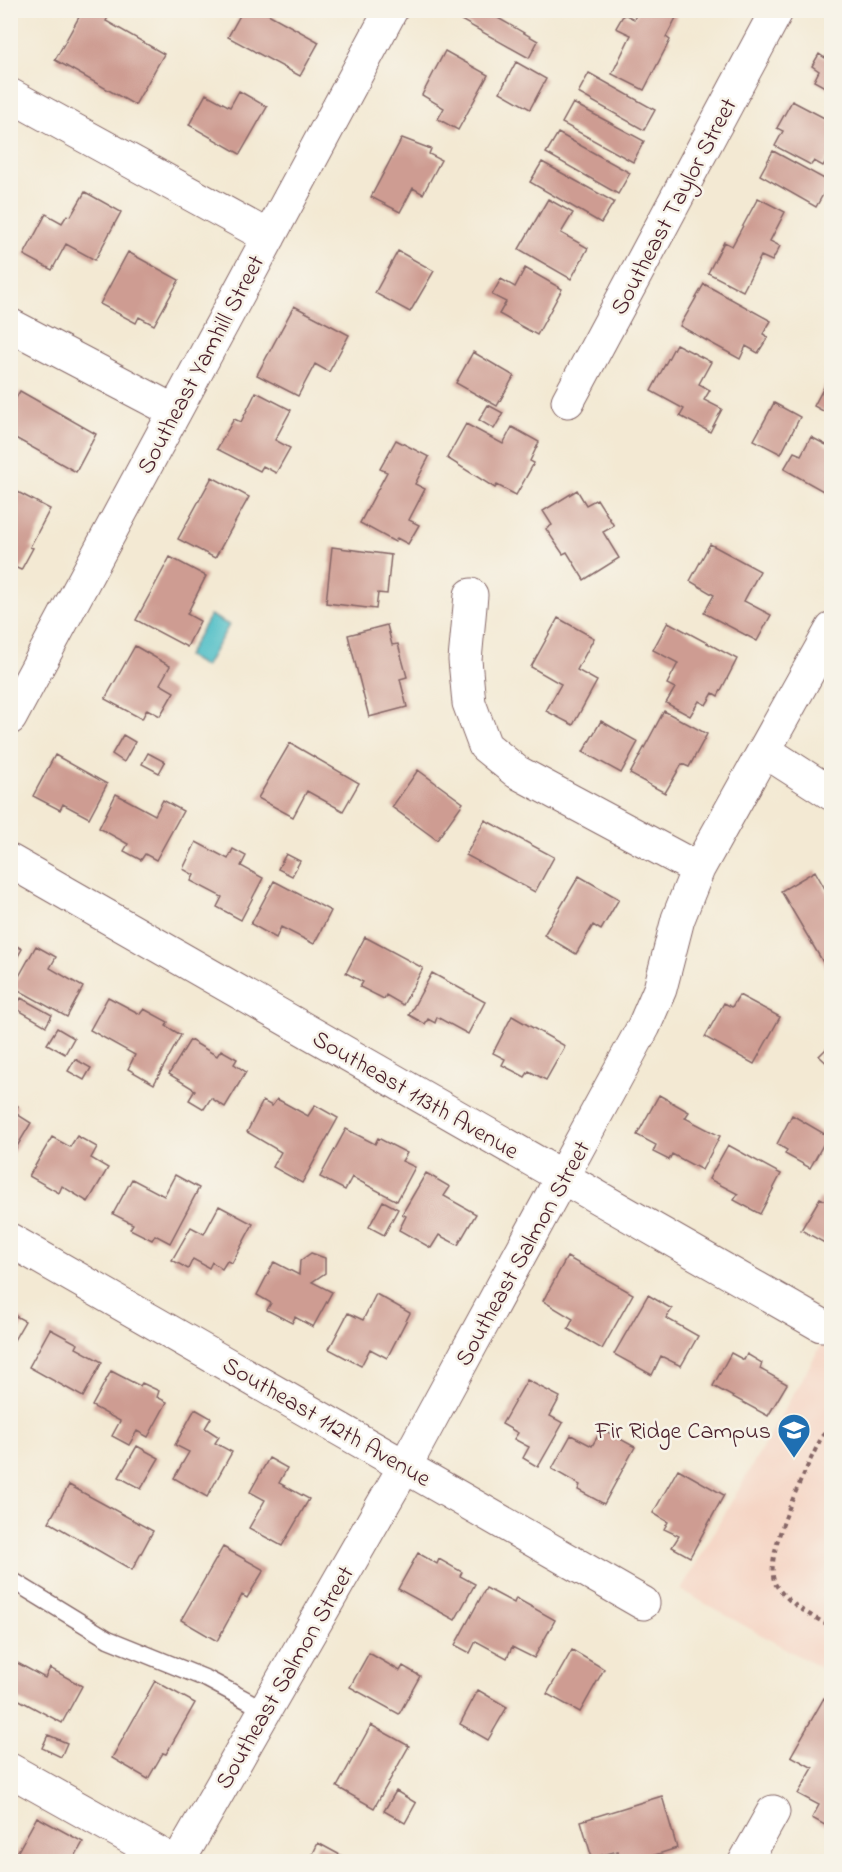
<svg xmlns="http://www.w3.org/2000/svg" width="842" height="1872" viewBox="0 0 842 1872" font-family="'Indie Flower',sans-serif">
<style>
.built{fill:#f5d3c2}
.water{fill:#51bfc7;stroke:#4e6f79;stroke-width:1.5}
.building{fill:#ce9c92}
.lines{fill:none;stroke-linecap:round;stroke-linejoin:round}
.lane-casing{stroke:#856666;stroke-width:19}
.street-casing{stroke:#856666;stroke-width:35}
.path{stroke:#856666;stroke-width:4;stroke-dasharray:4.5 4.5;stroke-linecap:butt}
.lane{stroke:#fff;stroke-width:16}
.street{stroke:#fff;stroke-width:33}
.labels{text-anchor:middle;stroke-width:5;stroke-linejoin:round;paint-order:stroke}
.street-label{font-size:24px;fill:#4a1f2b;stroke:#f7f3e8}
.poi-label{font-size:24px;fill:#4a1f2b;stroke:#f7f3e8;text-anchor:end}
</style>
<rect width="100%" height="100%" fill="#f7f3e8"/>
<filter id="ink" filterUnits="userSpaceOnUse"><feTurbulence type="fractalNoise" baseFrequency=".0167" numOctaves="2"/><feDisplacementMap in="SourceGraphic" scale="12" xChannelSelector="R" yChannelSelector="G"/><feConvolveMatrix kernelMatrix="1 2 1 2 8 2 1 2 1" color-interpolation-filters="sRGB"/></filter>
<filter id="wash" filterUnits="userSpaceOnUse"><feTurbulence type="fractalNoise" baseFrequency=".008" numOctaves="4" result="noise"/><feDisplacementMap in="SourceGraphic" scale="24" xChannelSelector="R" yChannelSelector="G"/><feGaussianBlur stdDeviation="1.35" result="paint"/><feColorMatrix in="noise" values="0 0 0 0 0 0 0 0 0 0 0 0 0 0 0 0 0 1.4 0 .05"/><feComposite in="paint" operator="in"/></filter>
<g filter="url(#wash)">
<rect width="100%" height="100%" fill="#f3e9d3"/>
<path class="built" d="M831,1328V1674L681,1590Z"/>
<path class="water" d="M210,615L229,625L205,667L187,656Z"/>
<g id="blocks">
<path class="building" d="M83,10H112L106,21L164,54L135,105L55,60Z
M243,10H261L319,42L300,76L228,37Z
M466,10H484L538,41L529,58L461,20Z
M639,10H680L666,37L670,40L644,90L612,74L631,35L616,28L624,14L634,19Z
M832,47V91L814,81L819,71L812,66L819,54L825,58Z
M445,51L488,75L458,130L438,119L444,108L422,95Z
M516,62L546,79L530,109L500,92Z
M589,73L655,110L644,130L578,93Z
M239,91L267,107L240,154L189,125L206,94L230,107Z
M792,101L832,122V150L823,166L814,161L811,165L775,146L783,131L777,128Z
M573,103L644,141L633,162L562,123Z
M558,133L630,173L618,194L546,153Z
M402,138L431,149L429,154L441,160L423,194L413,188L400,212L371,197Z
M773,151L830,182L816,207L760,175Z
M542,162L614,202L601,223L530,182Z
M85,192L121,212L95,260L66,244L52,270L24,255L46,214L62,223L67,215L71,216Z
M758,198L785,212L770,241L780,246L772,261L761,256L743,291L708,273L724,242L732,246Z
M548,199L573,213L561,233L588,248L571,279L519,249Z
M398,251L434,271L410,312L375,293Z
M128,252L179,280L154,325L139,317L136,323L100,304Z
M525,268L562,289L537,335L499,314L506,302L492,295L501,279L515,287Z
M704,284L771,321L763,334L768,337L758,353L746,346L740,359L680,326Z
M294,306L349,335L329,372L315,364L298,396L257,375Z
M676,344L711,362L699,384L710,390L704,400L722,409L710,432L680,416L684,409L651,391Z
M473,352L514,376L497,406L456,383Z
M832,372V416L814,406Z
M20,391L96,434L76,472L10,435V408Z
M256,392L291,410L275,440L290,448L276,473L263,466L260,471L217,449L234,419L241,422Z
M774,403L800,417L781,454L754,440Z
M488,405L503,413L494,429L479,420Z
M466,424L503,444L512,427L539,442L530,461L534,463L516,495L497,485L495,488L447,458Z
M811,437L832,448V496L784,469L794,452L801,455Z
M396,440L429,457L415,484L425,489L409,520L419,525L408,544L397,538L395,542L360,523L387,472L380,469Z
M212,477L249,497L215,558L178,539Z
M10,488L50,509L30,547L33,548L21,570L10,565Z
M577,490L586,505L597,499L614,526L603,532L619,558L584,580L567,552L563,554L546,529L552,525L543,511Z
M710,544L760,571L744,601L771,615L757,641L704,613L714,595L690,581Z
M332,547L391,555L387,594L378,593L376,609L326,603Z
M170,557L206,576L187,614L200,621L187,647L136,620Z
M558,618L594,638L577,670L597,681L573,725L546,711L561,684L531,667Z
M668,622L737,659L718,696L713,693L706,705L699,701L690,716L666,703L675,688L667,684L678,663L653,650Z
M387,625L392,645L398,644L407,677L400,679L407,707L369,717L348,635Z
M135,646L170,666L160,684L174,692L160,716L147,709L142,719L105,699Z
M664,711L707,734L689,767L682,764L665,793L630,774Z
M601,721L638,742L621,773L583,752Z
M123,735L135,742L124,762L112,754Z
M290,743L359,783L343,811L307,791L293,817L258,798Z
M148,753L165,762L159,773L142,764Z
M55,755L107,784L89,818L63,804L60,810L33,796Z
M418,770L463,803L437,840L392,807Z
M116,794L155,815L163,800L183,811L156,860L145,854L141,860L124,851L128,844L99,828Z
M485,820L554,857L535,892L466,855Z
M196,842L228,859L233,849L246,856L241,866L263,878L241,920L217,907L222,897L191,881L194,875L183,869Z
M286,854L300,861L292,876L278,869Z
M815,871L829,896L832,894L830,974L781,891Z
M579,876L619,899L601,930L593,925L576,954L544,935Z
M274,881L331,911L314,944L281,927L276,938L251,924Z
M365,937L423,968L403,1005L386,995L384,999L360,987L363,982L346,973Z
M10,942L22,949L10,970Z
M36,946L56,957L50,968L83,987L67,1017L13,987Z
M432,973L485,1002L468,1034L437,1017L435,1023L428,1019L425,1024L409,1015Z
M739,995L780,1017L754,1064L705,1037L724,1003L732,1007Z
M108,997L140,1014L144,1009L168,1022L166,1026L181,1035L154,1084L128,1069L135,1055L90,1030Z
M21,998L52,1015L46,1026L15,1008Z
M512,1016L565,1046L546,1080L529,1071L525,1077L502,1065L505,1059L493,1053Z
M57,1028L74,1038L65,1054L47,1044Z
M190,1040L217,1056L221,1050L237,1059L234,1064L246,1072L225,1107L211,1098L204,1109L189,1100L195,1090L169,1074Z
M832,1043V1068L819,1056Z
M75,1059L91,1068L84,1080L68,1071Z
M659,1095L689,1112L685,1118L720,1136L702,1170L672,1154L669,1160L653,1152L656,1145L637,1135Z
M277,1099L308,1116L315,1105L338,1118L302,1183L273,1167L281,1152L247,1132L263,1101L272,1106Z
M10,1101L18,1106L15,1113L31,1123L10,1158Z
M792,1115L828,1136L810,1168L785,1154L787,1150L777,1144Z
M346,1129L375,1144L378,1138L407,1153L402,1161L415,1167L397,1201L352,1177L345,1190L320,1177Z
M77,1136L97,1147L91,1158L108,1168L88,1202L62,1186L59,1193L29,1176L52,1137L70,1147Z
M728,1145L781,1174L760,1214L734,1200L738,1194L709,1179Z
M426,1173L450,1187L444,1196L476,1214L458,1245L439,1235L431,1248L399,1230L406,1216L402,1214Z
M175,1175L199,1188L170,1243L155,1235L152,1240L130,1229L133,1224L113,1214L132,1179L164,1196Z
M820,1198L832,1204V1247L801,1230Z
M383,1201L398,1209L384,1235L369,1227Z
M219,1206L253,1224L232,1263L227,1261L222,1269L212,1262L209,1268L193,1259L188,1269L172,1260L191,1227L204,1234Z
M311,1253L325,1258V1273L312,1282L332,1292L313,1327L295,1317L292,1323L267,1310L271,1303L257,1295L274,1262L299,1275L300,1261Z
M567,1257L633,1294L602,1349L568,1329L573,1319L543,1301Z
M376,1294L410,1313L387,1358L370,1349L361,1366L329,1349L348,1313L363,1320Z
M648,1295L672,1309L666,1318L698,1336L681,1366L661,1356L652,1375L614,1354Z
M10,1313L25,1321L10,1347Z
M50,1329L78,1344L76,1348L102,1362L83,1397L29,1367Z
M731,1353L744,1360L747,1354L762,1363L760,1369L787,1384L768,1416L713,1386Z
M111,1371L140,1386L142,1383L159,1391L157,1397L167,1402L148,1437L137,1431L129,1445L112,1436L120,1421L92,1406Z
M527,1380L560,1397L550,1416L563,1423L538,1467L523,1458L529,1447L514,1439L518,1433L502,1424Z
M195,1409L211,1418L205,1428L219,1437L215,1443L232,1452L207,1497L174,1478L189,1452L175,1445Z
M602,1429L635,1447L604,1504L578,1490L580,1485L552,1469L571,1435L592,1446Z
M137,1446L159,1458L141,1489L119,1477Z
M269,1458L287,1468L279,1483L309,1499L282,1546L249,1528L265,1500L250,1492Z
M678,1469L724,1495L690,1557L672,1547L679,1536L664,1529L668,1522L653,1513Z
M69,1485L153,1531L132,1570L49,1522Z
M223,1547L264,1570L247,1598L242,1595L217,1641L181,1620Z
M418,1553L437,1564L439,1559L462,1572L460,1576L475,1584L455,1620L398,1589Z
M486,1588L514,1603L516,1598L555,1620L534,1658L512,1647L507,1658L476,1641L470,1653L455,1645Z
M572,1650L604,1669L580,1712L547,1694Z
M369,1653L400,1671L403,1666L420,1676L399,1714L350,1687Z
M10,1659L45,1678L50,1668L82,1686L62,1723L10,1695Z
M155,1681L195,1703L166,1754L163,1753L148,1779L112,1758Z
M478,1690L507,1707L488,1740L460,1724Z
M824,1698L832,1702V1829L812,1818L819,1805L798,1794L813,1768L791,1756Z
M371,1725L409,1746L374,1808L337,1787Z
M48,1735L67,1743L61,1757L42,1748Z
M396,1791L416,1803L405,1823L384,1811Z
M662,1796L677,1848L633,1862H621L618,1851L592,1858L581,1821Z
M37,1817L83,1842L72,1862H12Z
M318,1843L353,1862H309Z"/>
</g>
</g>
<g filter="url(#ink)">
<use href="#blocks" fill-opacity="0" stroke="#856666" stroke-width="1.5"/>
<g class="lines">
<g class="lane-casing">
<path id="lane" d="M10,1579L108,1639L207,1679L265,1710"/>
</g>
<g class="street-casing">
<path id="street" d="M10,95L269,237
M10,325L174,411
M568,401L777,10
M471,595L465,660L469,703L485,746L517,772L698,869
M10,718L391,10
M765,751L832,794
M10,861L821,1325
M10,1240L643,1603
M10,1770L174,1862
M178,1862L405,1466L644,1026L660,989L678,919L698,869L832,629
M745,1862L773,1812"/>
</g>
<path class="path" d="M832,1416C817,1448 758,1556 776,1585C789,1605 812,1616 832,1627"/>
<use href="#lane" class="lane"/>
<use href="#street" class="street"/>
</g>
</g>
<defs>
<g id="school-pin" transform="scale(1.725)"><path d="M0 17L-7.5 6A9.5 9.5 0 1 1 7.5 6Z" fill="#1f6fb2" stroke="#f7f3e8"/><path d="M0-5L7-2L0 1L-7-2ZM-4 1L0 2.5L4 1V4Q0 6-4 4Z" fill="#fff"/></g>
</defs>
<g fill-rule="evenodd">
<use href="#school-pin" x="794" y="1430"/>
</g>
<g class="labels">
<g class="street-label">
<text transform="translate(673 206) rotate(-62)" y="8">Southeast Taylor Street</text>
<text transform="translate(200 364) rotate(-62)" y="8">Southeast Yamhill Street</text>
<text transform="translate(416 1094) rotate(30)" y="8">Southeast 113th Avenue</text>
<text transform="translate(522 1253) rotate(-61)" y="8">Southeast Salmon Street</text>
<text transform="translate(327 1421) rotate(30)" y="8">Southeast 112th Avenue</text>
<text transform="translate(284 1677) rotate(-60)" y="8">Southeast Salmon Street</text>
</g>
<g class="poi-label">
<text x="771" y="1438">Fir Ridge Campus</text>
</g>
</g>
<rect width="842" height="1872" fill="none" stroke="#f7f3e8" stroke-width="36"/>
</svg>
